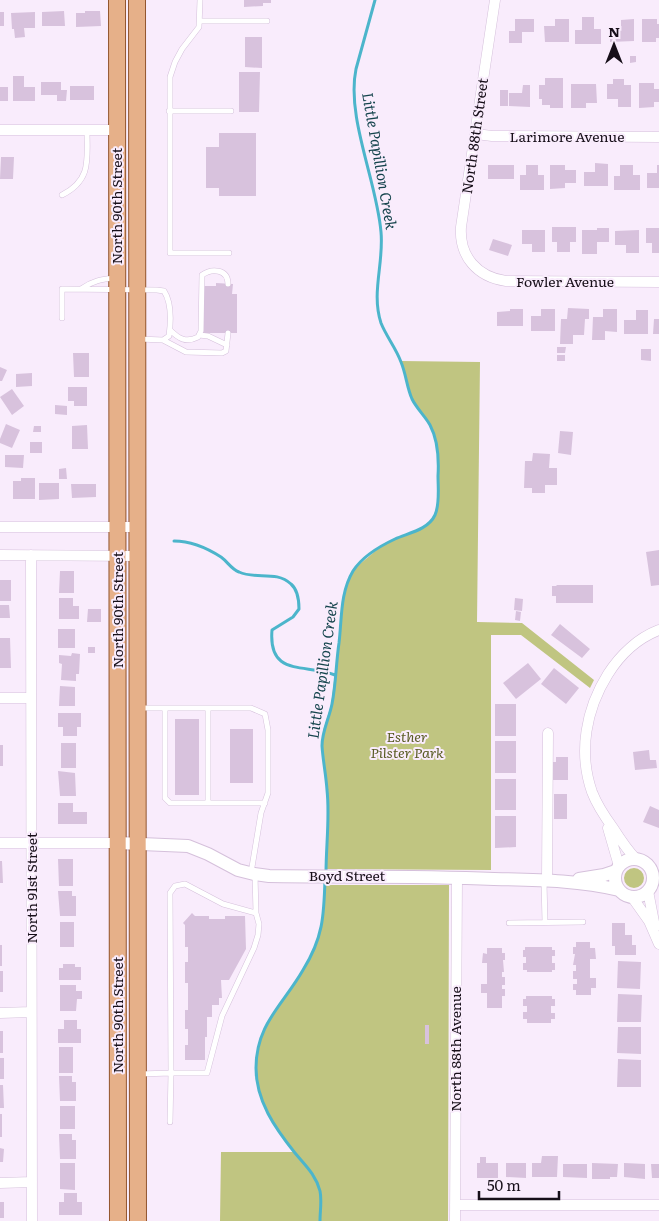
<svg xmlns="http://www.w3.org/2000/svg" width="659" height="1221" viewBox="0 0 659 1221" font-family="Literata,serif">
<style>
.green{fill:#c0c581}
.lines{fill:none;stroke-linecap:round;stroke-linejoin:round}
.stream{stroke:#4cb5cb;stroke-width:3}
.building{fill:#d8c2dd}
.service-casing{stroke:#d5c0db;stroke-width:6}
.minor-casing{stroke:#d5c0db;stroke-width:11}
.tertiary-casing{stroke:#d5c0db;stroke-width:14}
.primary-casing{stroke:#93562f;stroke-width:18}
.service{stroke:#fff;stroke-width:5}
.minor{stroke:#fff;stroke-width:10}
.tertiary{stroke:#fff;stroke-width:12}
.primary{stroke:#e6b089;stroke-width:16}
.labels{text-anchor:middle;stroke-width:4;stroke-linejoin:round;paint-order:stroke}
.street-label{font-size:14px;fill:#170f19;stroke:#f9ecfc}
.park-label{font-size:14px;font-style:italic;fill:#585b23;stroke:#f9ecfc}
.water-label{font-size:15px;font-style:italic;fill:#15444d;stroke:#f9ecfc}
</style>
<rect width="100%" height="100%" fill="#f9ecfc"/>
<path class="green" d="M401,361L480,362L477,622L522,623L594,680L590,688L521,635H491V870L326,869L328,791L322,747L323,731L331,705L340,633L341,613L347,583L354,569L379,548L395,539L421,529L429,523L434,516L437,504L438,454L435,439L430,425L415,404L410,395Z
M624 878a10 10 0 1 1 20 0a10 10 0 1 1-20 0Z
M325,885H449L448,1221H220L221,1152H294C283,1136 270,1122 263,1104C251,1074 255,1039 273,1013C283,998 296,984 304,969C319,942 326,916 325,885Z"/>
<g class="lines">
<path class="stream" d="M174,541C191,541 207,548 221,557C228,562 231,569 239,572C256,580 276,570 291,584C298,590 299,600 299,609L293,617L272,630C268,678 306,663 335,675
M326,873C326,845 330,817 327,790C326,775 323,761 322,746C322,731 329,719 332,704C336,684 336,663 339,643C342,618 340,593 353,571C362,557 380,546 395,539C408,533 428,530 435,515C440,504 438,488 438,476C439,459 438,440 430,425C425,416 417,409 412,399C407,388 406,374 401,362C396,348 386,336 381,323C371,293 384,263 381,232C377,182 346,117 356,69L375,0
M320,1221C320,1211 322,1200 320,1191C316,1175 305,1165 295,1153C275,1128 256,1101 256,1068C256,1024 283,1005 303,970C323,938 324,916 325,879"/>
</g>
<path class="building" d="M244,0H271V3H263V6L244,7Z
M64,11L65,26H42V12Z
M85,11H100L101,26L76,27V13H85Z
M0,12H4V26H0Z
M35,12V28H24L25,37L15,38L14,29H12L11,13Z
M582,17H594V29H601V44H575V30H582Z
M515,19H534V32H522V43H509V31H515Z
M555,19H569V42H545L544,26H555Z
M634,19V41L610,42V27H621V20Z
M642,19H657V24H659V38H656V42H642Z
M245,37H262V68L245,67Z
M630,56H636V62L630,63Z
M239,72H260L259,112H239Z
M13,76H24V87H35V101H13Z
M545,78H563V108H550V105H542V99H539V85H545Z
M613,79H624V85H631V107H618V99H607V84H613Z
M41,82H61V90H67L66,101H57V95H41Z
M639,83H654V89H659V102H654V107L639,108Z
M571,84H596L597,103H586V108H571Z
M523,85H530V107L509,106V93H522Z
M70,86H94V100H70Z
M0,87H8V101H0Z
M500,90H508V106H500Z
M219,133H256V196H219V188H206V147H219Z
M1,157H14L13,179H0Z
M595,163L608,164V186H584V172H595Z
M488,165H514V179H488Z
M526,165H538V175H544V190H520V175H526Z
M550,165H565V170H576V183H565V188L550,189Z
M620,165H633V175H640V190H614V176H620Z
M657,165H659V188H647V173H657Z
M552,227H576V242H570V252H557V242H552Z
M597,228H609V242H597V254H582V230H597Z
M646,228H659V253H652V243H646Z
M522,230H545V252H532V244H522Z
M639,230V253H626V245H615V231Z
M493,239L512,245L508,256L489,250Z
M216,283L233,284L232,294H237V333H203L204,286H216Z
M568,308L589,309V319H585L584,335H573V344H560L561,319H567Z
M510,309H523V326H497V312L510,311Z
M541,309H555V331H531V316H541Z
M603,309H617V332L605,331V340H592L593,317H603Z
M636,310H648V334H624V320H636Z
M654,319H659V334H653Z
M557,347H566L565,353H557Z
M641,349H651V361L641,360Z
M73,353H89V377H74Z
M557,355H565V361H557Z
M0,367L7,370L2,381H0Z
M32,373V386L16,387V374Z
M68,387H87V406H74V401H68Z
M12,389L24,406L12,415L0,397Z
M55,405L67,406V415L55,414Z
M6,424L20,430L12,448L0,443V439Z
M87,425L88,449H72V426Z
M34,426H41V432H33Z
M560,431L573,432L571,455L558,453Z
M30,442H42V453H30Z
M533,453L550,454L549,468H557V485H545V493H532V488H524L525,461H532Z
M5,455H24L23,468L5,467Z
M66,468L67,479H59V469Z
M21,478H35V499H13V481H21Z
M39,483H59V499L39,500Z
M71,484H96V497L72,498Z
M659,550V585L651,586L646,552Z
M60,571H74V593H59Z
M0,580H11V601H0Z
M557,585H593V603H556V596H552V586H556Z
M59,598H73V606H79V619H59Z
M515,598L523,599L522,611L514,610Z
M0,605H9L10,618H0Z
M88,609H101V622H87Z
M516,611L521,612L520,621L515,620Z
M560,624L590,649L582,658L551,635Z
M58,629H75V648H58Z
M0,638H10L11,668H0Z
M88,647H95V653H88Z
M72,653L80,654L79,674H76V681L61,680L62,664L59,663V655L71,656Z
M528,663L541,679L516,699L503,683Z
M554,668L579,688L566,704L541,684Z
M60,686L75,687V706H59Z
M495,704H516V736H495Z
M58,713H81V727H77V736H63V727H58Z
M175,719H199V795H175Z
M230,729H253V783H230Z
M495,741H516V773H495Z
M61,743H76V768H61Z
M0,745H3V766H0Z
M649,750L650,760H656L657,768L635,770L633,752Z
M556,757H568V780H553V762H556Z
M58,771L75,773L76,796H60Z
M495,779H516V810H495Z
M554,794H567V819H554Z
M58,803H73V812H87V824H58Z
M650,806L659,810V828L643,822Z
M495,816H516V847L495,848Z
M58,859H73V886H59Z
M0,861H2L3,883H0Z
M58,891H72V896H76V916H60Z
M192,913L195,916H209V919H225V916H245L246,949L229,980H221L222,998H219V1005H212V1017H207V1037H205V1060H185V1045H188V1029H185V1010H188V983H185V962H188V947H185V925L183,923Z
M60,922H74V947H60Z
M612,923H625V935H632V945H636V955H615V946H612Z
M576,942H590V948H595L596,959H590V978H596V988H591V995H576V990H573V984H577V979H573V971H576V965H573L575,954H573V947H576Z
M0,945H2V966H0Z
M525,947H552V950H555V956H552V963H555V970H552V972H527V970H523V963H526V957H523V950H525Z
M487,948H502V953H505V960H503L504,972H502V977H505V985H502V989H505V996H502V1008H487V993H481V984H487V963H482L483,953L487,954Z
M618,961L641,962L640,989L617,988Z
M63,964H75V967H81V980H59V968H63Z
M0,971H3V992H0Z
M60,985H76V991H82V999H77L76,1011H60Z
M618,994L642,995L641,1022H617Z
M526,996H552V999H555V1006H551V1013H555V1019H551V1023H527V1019H523V1012H527V1006H523V999H526Z
M64,1020H77V1029H81V1043H58V1029H64Z
M425,1025H429V1044H425Z
M618,1027H641V1054L617,1053Z
M0,1031H3V1053H0Z
M59,1047H73V1073H59Z
M0,1058H4V1079H0Z
M618,1059L641,1060V1087H617Z
M59,1076H72V1082H76V1101H60Z
M0,1085H3L4,1108H0Z
M60,1106H75V1129H60Z
M0,1114H2V1137H0Z
M59,1134H72V1140H76V1159H60Z
M0,1148L4,1149L3,1162H0Z
M542,1156H558L557,1177H532V1163H541Z
M480,1157H486V1163H498V1178H477V1163H480Z
M60,1163H75V1190L60,1189Z
M506,1163H526V1178L506,1177Z
M592,1163L618,1164L617,1177H610V1179H592Z
M624,1163L645,1164V1179L624,1177Z
M563,1164H587V1178L563,1177Z
M651,1164H659V1178H652Z
M64,1193H77V1202H82V1215H59V1202H64Z
M0,1202H4V1218H0Z"/>
<g class="lines">
<g class="service-casing">
<path id="service" d="M200,0L199,27L182,49L175,62L170,77V253H229
M200,21H267
M169,111H231
M62,195C92,180 87,159 87,130
M81,289C92,281 102,279 115,278
M62,318V289L157,290L164,291C172,303 171,321 169,336L163,340L139,339
M170,330C179,339 186,343 198,337L201,331L202,275C212,268 228,269 228,284
M199,335L208,336L227,345
M163,340L186,352L222,353L226,351L228,333
M141,708H251L265,714L268,730V793L261,813L251,873
M165,708V798L170,803H265
M208,803V708
M544,882L545,922
M509,923L583,922
M140,1074L171,1073L170,893L175,886L185,884L223,904L256,913L255,875
M170,1122L171,1073H207L222,1016L254,948L258,935L259,924L256,913"/>
</g>
<g class="minor-casing">
<path id="minor" d="M495,0L461,227C459,256 477,277 506,281L659,282
M0,130H116
M476,134L492,136L659,137
M0,527H138
M0,555L137,556
M31,555L32,1221
M0,698H31
M608,828L619,866
M0,843H118
M636,859C627,850 620,839 613,828C605,817 597,805 592,792C578,752 586,709 608,674C620,655 638,638 659,630
M547,881L548,733
M648,891L655,927
M632,897L649,921L659,944
M0,1013L31,1012
M0,1183L32,1182
M455,1205H659
M455,1221L457,877"/>
</g>
<g class="tertiary-casing">
<path id="tertiary" d="M118,843L188,846L208,854L238,870L254,874L269,876C344,877 419,876 494,879C535,880 578,880 619,890
M615 878a19 19 0 1 1 38 0a19 19 0 1 1-38 0Z
M579,879L604,875L616,871"/>
</g>
<g class="primary-casing">
<path id="primary" d="M117,0L118,1221
M137,0L138,1221"/>
</g>
<use href="#service" class="service"/>
<use href="#minor" class="minor"/>
<use href="#tertiary" class="tertiary"/>
<use href="#primary" class="primary"/>
</g>
<g class="labels">
<g class="street-label">
<text transform="translate(475 136) rotate(-82)" y="5">North 88th Street</text>
<text x="567" y="142">Larimore Avenue</text>
<text transform="translate(117 206) rotate(-90)" y="5">North 90th Street</text>
<text x="565" y="287">Fowler Avenue</text>
<text transform="translate(118 610) rotate(-90)" y="5">North 90th Street</text>
<text x="347" y="881">Boyd Street</text>
<text transform="translate(32 888) rotate(-90)" y="5">North 91st Street</text>
<text transform="translate(118 1015) rotate(-90)" y="5">North 90th Street</text>
<text transform="translate(456 1049) rotate(-90)" y="5">North 88th Avenue</text>
</g>
<g class="park-label">
<text x="407" y="742">Esther<tspan x="407" dy="16">Pilster Park</tspan></text>
</g>
<g class="water-label">
<text transform="translate(379 161) rotate(80)" y="5">Little Papillion Creek</text>
<text transform="translate(323 670) rotate(-82)" y="5">Little Papillion Creek</text>
</g>
</g>
<g transform="translate(614 45)" stroke="#f9ecfc" stroke-width="4" paint-order="stroke">
<path d="M0-4L9 19L0 12L-9 19Z" fill="#170f19"/>
<text y="-8" font-size="14" font-weight="bold" text-anchor="middle" fill="#170f19">N</text>
</g>
<path d="M479 1191v8h80v-8" fill="none" stroke="#170f19" stroke-width="2.5"/>
<text x="487" y="1191" font-size="15" fill="#170f19" stroke="#f9ecfc" stroke-width="4" paint-order="stroke">50 m</text>
</svg>
